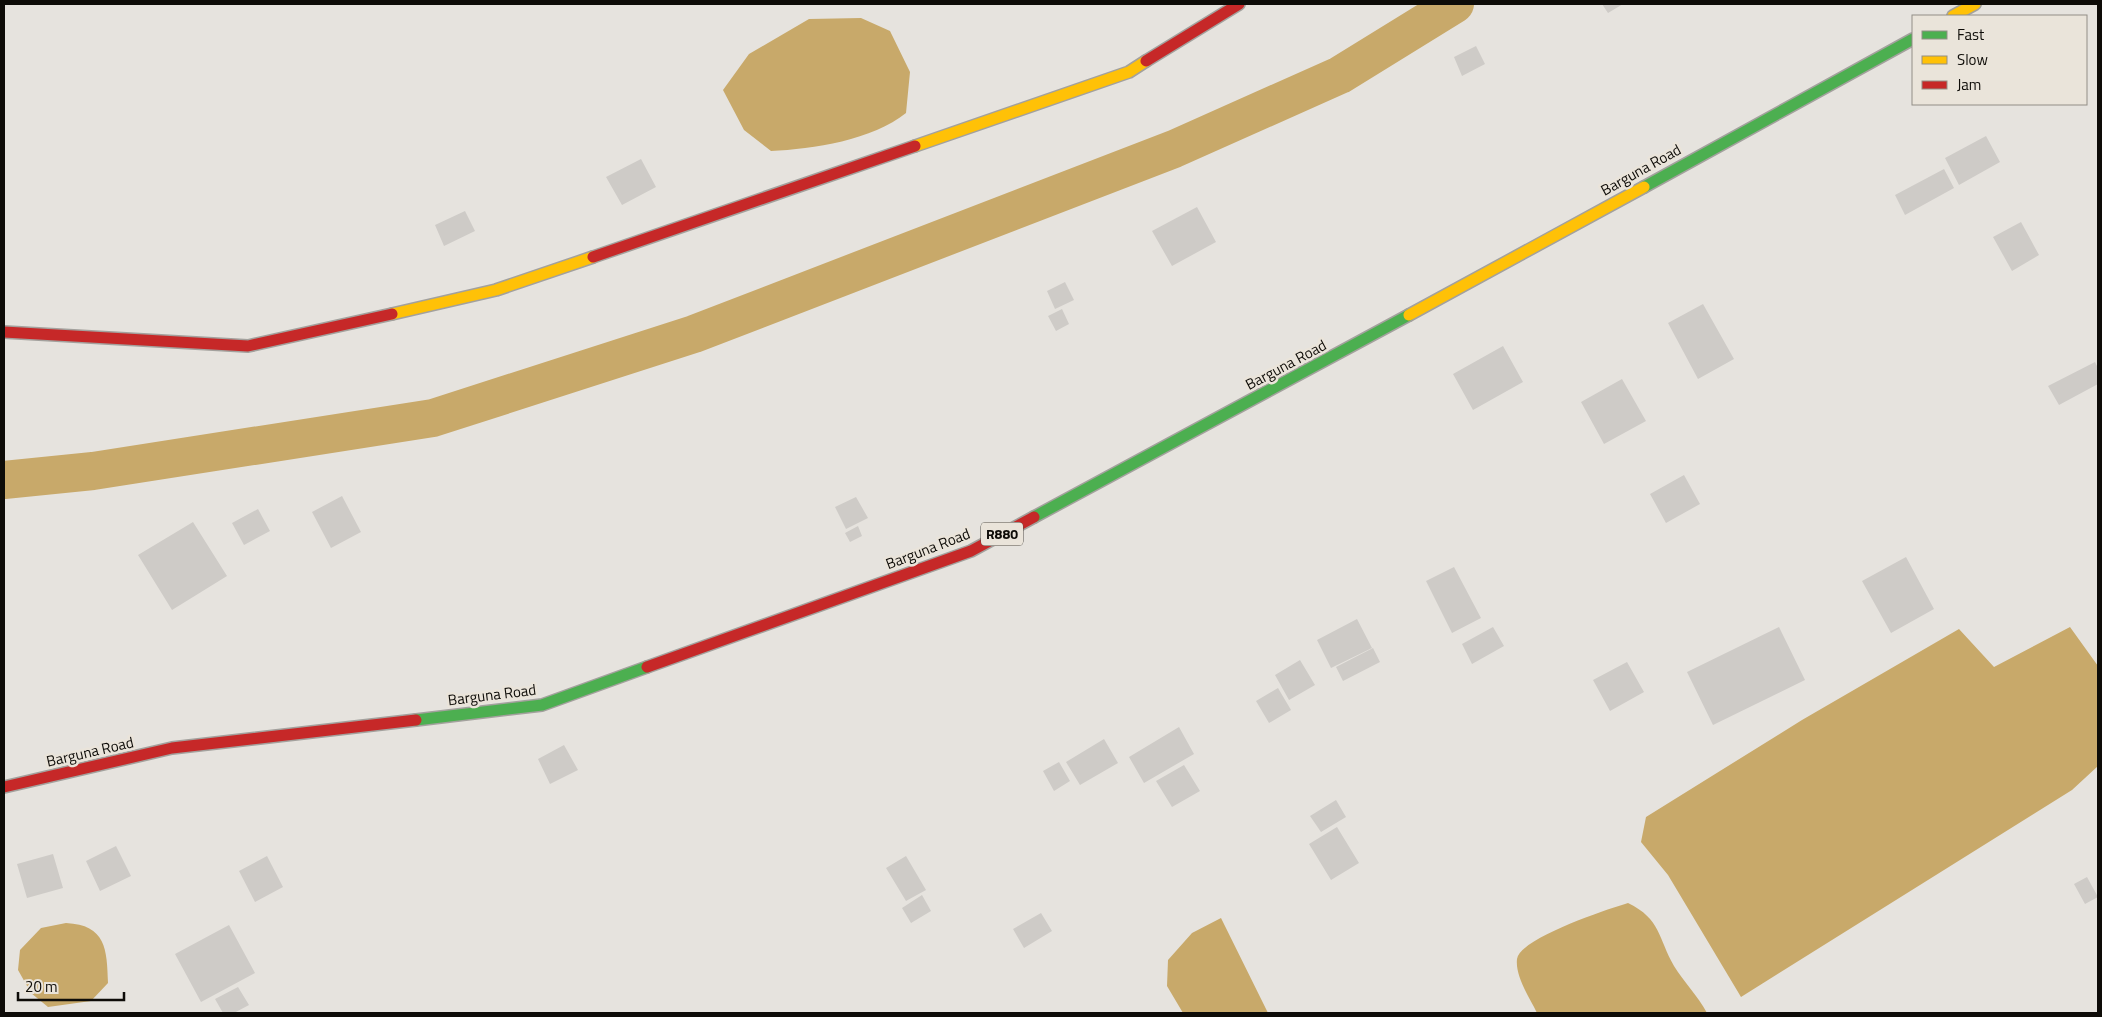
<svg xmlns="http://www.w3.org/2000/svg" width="2102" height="1017" viewBox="0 0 2102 1017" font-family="'Titillium Web',sans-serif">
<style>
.water{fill:#c8a96a}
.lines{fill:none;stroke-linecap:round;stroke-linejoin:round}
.canal{stroke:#c8a96a;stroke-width:38}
.building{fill:#cecbc7}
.fast-casing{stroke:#a3a19d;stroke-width:14}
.slow-casing{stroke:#a3a19d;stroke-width:14}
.jam-casing{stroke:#a3a19d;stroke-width:14}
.fast{stroke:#4caf50;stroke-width:11}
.slow{stroke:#ffc107;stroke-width:11}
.jam{stroke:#c62828;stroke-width:11}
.labels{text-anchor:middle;stroke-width:5;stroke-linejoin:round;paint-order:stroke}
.shield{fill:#eae4da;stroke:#504d47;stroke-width:1}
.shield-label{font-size:14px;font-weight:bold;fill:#0e0c08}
.street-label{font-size:15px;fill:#0e0c08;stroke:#eae4da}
</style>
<rect width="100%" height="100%" fill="#e6e3de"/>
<path class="water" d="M861,18L890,31L910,72L906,113C873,140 813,149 771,151L744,130L723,90L749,54L809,19Z
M2070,627L2098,666V766L2072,790L1741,997L1668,875L1641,842L1646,817L1802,720L1959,629L1994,667Z
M1628,903C1661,919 1658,938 1674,966C1684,982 1698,996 1707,1013H1537C1530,998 1515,977 1517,959C1520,938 1608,909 1628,903Z
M1221,918L1268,1013H1183L1167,986L1168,960L1192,933Z
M66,923C106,925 107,949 108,983L91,1001L48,1007L31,993L18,970L20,950L41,928Z"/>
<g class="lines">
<path class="canal" d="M4,480L93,471L433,418L694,334L1174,149L1340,75L1455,4"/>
</g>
<path class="building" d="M1602,4H1623L1608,13Z
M1476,46L1485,64L1462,76L1454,57Z
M1986,136L2000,162L1959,185L1945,158Z
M641,159L656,187L622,205L606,177Z
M1944,169L1954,188L1905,215L1895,195Z
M1197,207L1216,242L1172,266L1152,231Z
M465,211L475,231L444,246L435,225Z
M2021,222L2039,255L2012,271L1993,237Z
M1065,282L1074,300L1055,309L1047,291Z
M1703,304L1734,359L1698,379L1668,323Z
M1062,309L1069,324L1056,331L1048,316Z
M1503,346L1523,382L1473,410L1453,374Z
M2095,362L2098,368V384L2059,405L2048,386Z
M1622,379L1646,421L1604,444L1581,402Z
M1684,475L1700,504L1666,523L1650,494Z
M342,496L361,532L331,548L312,512Z
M856,497L868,518L846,529L835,507Z
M258,509L270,531L244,545L232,523Z
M193,522L227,576L172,610L138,555Z
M858,526L862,536L850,542L845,533Z
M1906,557L1934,609L1891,633L1862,581Z
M1454,567L1481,618L1452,633L1426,581Z
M1357,619L1372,648L1331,668L1317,640Z
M1493,627L1504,646L1472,664L1462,644Z
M1779,627L1805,680L1713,725L1687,672Z
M1373,648L1380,662L1343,681L1336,667Z
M1300,660L1315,685L1289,700L1275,675Z
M1627,662L1644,692L1610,711L1593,680Z
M1278,688L1291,710L1269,723L1256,701Z
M1179,727L1194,754L1144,783L1129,757Z
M1104,739L1118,763L1080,785L1066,762Z
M564,745L578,770L550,784L538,759Z
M1059,762L1070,781L1054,791L1043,771Z
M1184,765L1200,791L1172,807L1156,781Z
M1336,800L1346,817L1321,832L1310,816Z
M1337,827L1359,863L1331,880L1309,844Z
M116,846L131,876L100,891L86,861Z
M53,854L63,888L27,898L17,864Z
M267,856L283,887L255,902L239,871Z
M906,856L926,890L906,901L886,868Z
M2087,877L2098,897L2085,904L2074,884Z
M922,895L931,911L911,923L902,908Z
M1041,913L1052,931L1024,948L1013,929Z
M229,925L255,973L201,1002L175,954Z
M238,987L249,1005L234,1013H223L215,999Z"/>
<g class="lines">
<g class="fast-casing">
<path id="fast" d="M1644,187L1913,39
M1034,517L1409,315
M416,720L542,705L647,667"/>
</g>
<g class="slow-casing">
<path id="slow" d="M1953,16L1975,4
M915,146L1129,72L1146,61
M392,314L496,290L593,257
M1409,315L1644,187"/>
</g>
<g class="jam-casing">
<path id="jam" d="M1146,61L1239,4
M593,257L915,146
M4,332L248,346L392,314
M647,667L971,551L1034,517
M4,787L172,748L416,720"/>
</g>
<use href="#fast" class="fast"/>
<use href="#slow" class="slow"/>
<use href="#jam" class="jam"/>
</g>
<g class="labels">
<rect class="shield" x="981" y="522.5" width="42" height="23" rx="4"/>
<g class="shield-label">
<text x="1002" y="539">R880</text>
</g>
<g class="street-label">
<text transform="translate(1641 170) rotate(-29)" y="5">Barguna Road</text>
<text transform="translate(1286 365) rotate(-28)" y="5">Barguna Road</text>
<text transform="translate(928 549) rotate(-21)" y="5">Barguna Road</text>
<text transform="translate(492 695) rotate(-7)" y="5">Barguna Road</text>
<text transform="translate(90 752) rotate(-13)" y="5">Barguna Road</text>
</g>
</g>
<rect width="2102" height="1017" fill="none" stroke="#0e0c08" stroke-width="10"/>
<rect x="1912" y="15" width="175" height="90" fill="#eae4da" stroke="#928e86"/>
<rect x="1922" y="31" width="25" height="8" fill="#4caf50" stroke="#928e86"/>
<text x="1957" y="40" font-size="15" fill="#0e0c08">Fast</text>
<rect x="1922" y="56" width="25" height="8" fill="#ffc107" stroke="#928e86"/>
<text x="1957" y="65" font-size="15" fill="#0e0c08">Slow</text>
<rect x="1922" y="81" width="25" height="8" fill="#c62828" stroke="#928e86"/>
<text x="1957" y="90" font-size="15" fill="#0e0c08">Jam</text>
<path d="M18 992v8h106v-8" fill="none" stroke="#0e0c08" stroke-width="2.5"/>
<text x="25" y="992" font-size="15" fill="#0e0c08" stroke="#eae4da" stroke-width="4" paint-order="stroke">20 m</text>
</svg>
